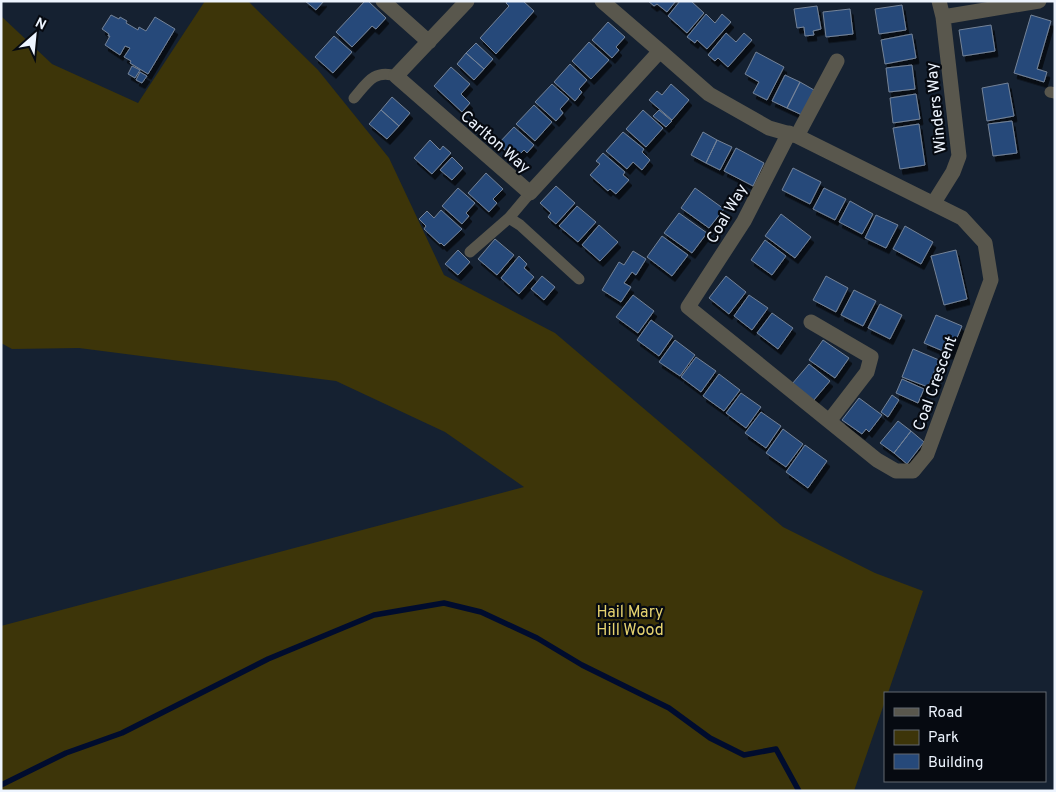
<svg xmlns="http://www.w3.org/2000/svg" width="1056" height="792" viewBox="0 0 1056 792" font-family="Overpass,sans-serif">
<style>
.green{fill:#3d3509}
.lines{fill:none;stroke-linecap:round;stroke-linejoin:round}
.stream{stroke:#000c2e;stroke-width:5.5}
.building{fill:#26497a;stroke:#748398;filter:url(#shadow)}
.lane{stroke:#59574d;stroke-width:11}
.street{stroke:#59574d;stroke-width:15}
.labels{text-anchor:middle;stroke-width:4.5;stroke-linejoin:round;paint-order:stroke}
.street-label{font-size:16px;fill:#edf4fe;stroke:#060a11}
.park-label{font-size:16px;fill:#e5d26f;stroke:#060a11}
</style>
<defs>
<filter id="shadow"><feDropShadow dx="3" dy="5.5" stdDeviation="0" flood-color="#0009"/></filter>
</defs>
<rect width="100%" height="100%" fill="#152131"/>
<path class="green" d="M205,1H248L318,70L389,158L444,275L555,333L783,527L875,573L923,591L888,693H885V701L854,791H1V626L524,487L445,432L336,381L79,348L12,349L1,343V16L52,64L138,103Z"/>
<g class="lines">
<path class="stream" d="M1,785L66,753L122,733L268,659L374,615L444,603L481,612L537,638L582,665L669,708L710,738L744,755L776,749L799,791"/>
</g>
<path class="building" d="M305,1H324L316,10Z
M365,1H368L386,18L376,29L372,26L352,47L336,32Z
M507,1H523L534,11L496,54L480,38L509,6L506,3Z
M648,1H676L667,12L657,4L654,6Z
M680,1H691L704,13L687,33L668,16Z
M902,5L906,30L879,34L875,9Z
M817,6L821,29L813,31L814,35L805,36L804,27L797,28L794,9Z
M850,9L853,34L826,37L823,12Z
M706,14L715,23L722,14L731,22L707,49L697,40L695,43L687,37Z
M111,15L119,19L120,17L127,21L126,23L138,30L139,27L146,31L155,17L175,29L148,74L130,63L131,61L124,57L130,48L125,46L120,55L105,45L110,36H108L109,34L102,29Z
M1031,15L1051,21L1037,69L1047,72L1044,82L1014,73Z
M608,22L625,37L616,47L619,50L612,58L592,40Z
M991,25L995,51L963,56L959,30Z
M726,33L736,42L744,33L752,40L728,67L718,58L715,61L708,55Z
M912,34L916,58L885,64L881,40Z
M334,36L352,52L333,73L315,57Z
M589,42L609,60L591,79L572,61Z
M476,43L493,59L484,69L466,53Z
M756,52L784,67L767,100L753,93L759,82L745,74Z
M466,53L484,69L474,80L457,64Z
M570,64L587,80L579,89L582,92L575,101L554,82Z
M912,65L915,89L889,92L886,68Z
M132,66L140,70L135,78L128,74Z
M451,67L470,84L461,94L470,103L462,112L434,86Z
M140,72L147,76L142,83L136,80Z
M785,75L800,82L787,108L772,101Z
M800,82L814,90L802,115L787,108Z
M1008,83L1014,116L987,121L982,88Z
M552,84L569,99L560,109L563,113L556,121L535,102Z
M671,84L689,100L672,120L649,100L657,91L662,95Z
M916,94L920,119L893,123L890,98Z
M392,97L410,113L399,126L381,110Z
M534,105L552,122L535,141L516,124Z
M381,110L399,126L387,139L369,124Z
M643,110L663,128L646,147L626,129Z
M659,110L672,121L666,127L653,116Z
M1012,121L1017,153L993,156L988,124Z
M919,124L925,165L900,169L893,128Z
M514,127L534,145L527,153L524,150L515,159L498,144Z
M623,132L644,149L642,152L650,160L642,170L633,162L627,169L606,151Z
M703,132L717,140L706,163L691,155Z
M430,140L440,150L443,146L451,153L432,174L414,158Z
M717,140L732,147L720,170L706,163Z
M736,148L764,163L753,186L724,171Z
M603,153L625,172L623,175L629,180L616,194L610,189L608,191L590,175L600,164L596,161Z
M452,157L463,168L452,180L440,170Z
M793,168L821,182L810,204L782,190Z
M486,173L503,189L493,199L497,203L489,212L468,193Z
M556,186L575,203L556,224L548,217L551,213L540,203Z
M458,188L475,203L466,213L469,216L462,224L442,206Z
M695,188L724,209L709,228L681,208Z
M824,188L846,199L835,220L813,209Z
M850,201L873,214L862,234L839,222Z
M577,206L596,222L578,242L559,226Z
M441,210L462,229L444,246L441,243L440,244L424,229L426,226L419,219L427,211L434,218Z
M679,213L707,233L692,253L664,233Z
M781,214L811,237L795,258L765,236Z
M876,215L898,225L886,248L865,238Z
M599,225L618,242L600,261L582,245Z
M905,226L933,242L921,264L893,249Z
M662,236L688,255L672,276L647,257Z
M495,239L514,255L497,275L478,259Z
M765,240L786,256L772,275L751,260Z
M458,250L470,262L458,275L445,264Z
M956,250L967,299L944,305L931,256Z
M633,251L646,259L636,275L632,272L624,283L631,287L621,302L602,290L619,262L624,265Z
M519,256L527,264L524,268L534,277L519,294L501,278Z
M542,276L555,287L544,300L531,289Z
M726,276L746,292L729,314L709,298Z
M826,276L848,288L836,312L813,300Z
M854,290L876,301L863,326L841,315Z
M633,295L654,311L638,333L616,317Z
M749,295L768,308L752,330L734,316Z
M880,304L902,315L890,339L868,328Z
M772,313L793,328L778,349L757,333Z
M936,315L962,326L950,354L924,343Z
M651,320L673,336L659,356L637,340Z
M675,340L695,355L680,376L659,362Z
M823,340L849,358L835,378L809,360Z
M913,349L939,360L928,387L902,377Z
M696,357L716,371L701,392L681,377Z
M809,364L830,381L813,401L792,384Z
M719,374L740,390L724,411L703,396Z
M902,379L924,389L918,403L896,393Z
M741,393L761,407L746,428L726,413Z
M892,395L899,400L888,417L881,412Z
M859,398L882,415L869,432L866,429L862,434L842,420Z
M761,412L781,426L766,448L745,433Z
M898,421L911,431L894,453L880,443Z
M783,429L803,444L786,467L766,453Z
M911,431L924,442L907,464L894,453Z
M805,445L827,461L808,488L786,472Z"/>
<g class="lines">
<path class="lane" d="M1050,92L1055,93
M354,98C367,83 374,69 396,76
M509,218L520,225L579,279
M470,252L509,218L530,193"/>
<path class="street" d="M383,1L429,42
M467,1L396,76L530,193L660,51L602,1
M943,17L1039,1
M660,51L709,94L769,128L797,136L962,218L985,243L991,280L927,454L913,471H896L877,460L688,307L744,221L789,133
M797,136L837,61
M933,204L953,172L959,156L943,17L939,1
M811,322L871,357L867,372L830,420"/>
</g>
<g class="labels">
<g class="street-label">
<text transform="translate(935 108) rotate(-96)" y="6">Winders Way</text>
<text transform="translate(496 141) rotate(41)" y="6">Carlton Way</text>
<text transform="translate(726 213) rotate(-60)" y="6">Coal Way</text>
<text transform="translate(934 383) rotate(-70)" y="6">Coal Crescent</text>
</g>
<g class="park-label">
<text x="630" y="617">Hail Mary<tspan x="630" dy="18">Hill Wood</tspan></text>
</g>
</g>
<rect width="1056" height="792" fill="none" stroke="#edf4fe" stroke-width="5"/>
<rect x="884" y="692" width="162" height="90" fill="#060a11" stroke="#626870"/>
<rect x="894" y="708" width="25" height="8" fill="#59574d" stroke="#626870"/>
<text x="928" y="717" font-size="15" fill="#edf4fe">Road</text>
<rect x="894" y="730" width="25" height="15" fill="#3d3509" stroke="#626870"/>
<text x="928" y="742" font-size="15" fill="#edf4fe">Park</text>
<rect x="894" y="754" width="25" height="15" fill="#26497a" stroke="#626870"/>
<text x="928" y="767" font-size="15" fill="#edf4fe">Building</text>
<g transform="translate(35 35) rotate(27)" stroke="#060a11" stroke-width="4" paint-order="stroke">
<path d="M0-4L9 19L0 12L-9 19Z" fill="#edf4fe"/>
<text y="-8" font-size="14" font-weight="bold" text-anchor="middle" fill="#edf4fe">N</text>
</g>
</svg>
